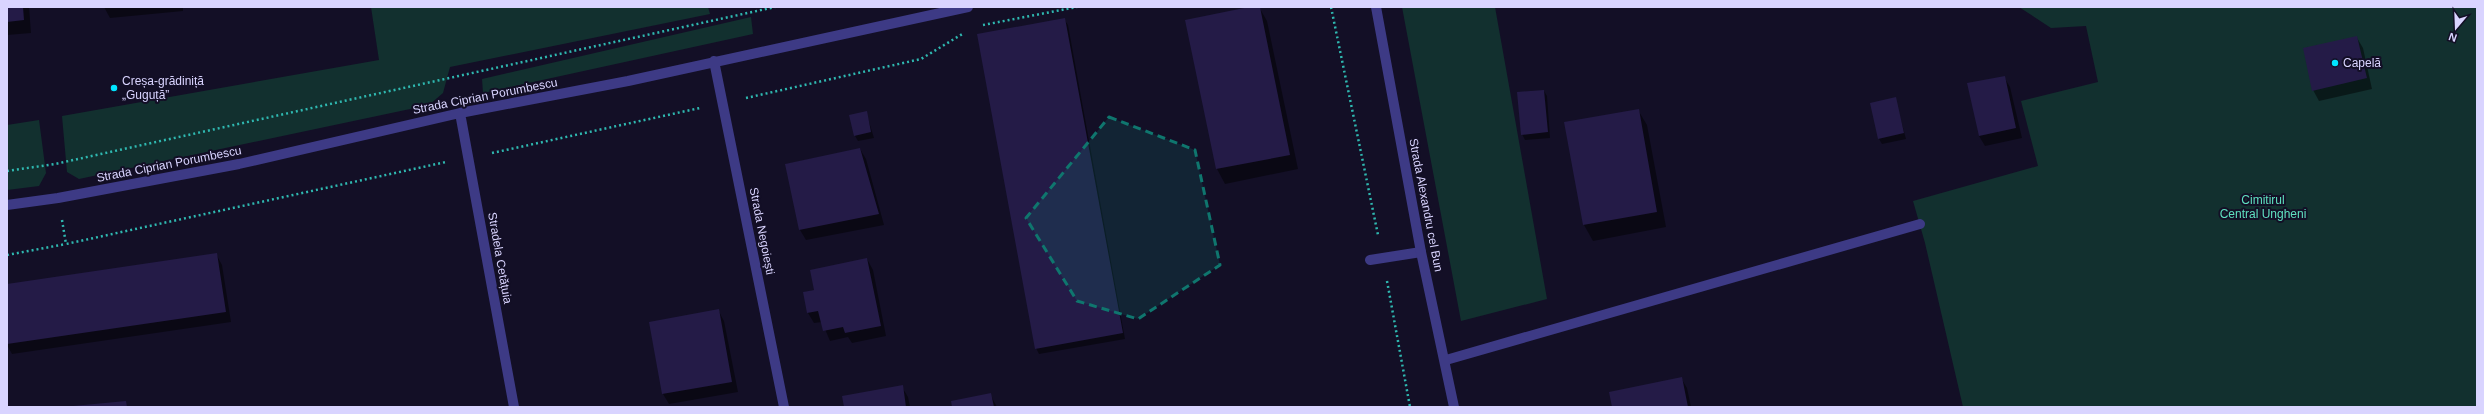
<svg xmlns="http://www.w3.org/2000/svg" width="2484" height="414" viewBox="0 0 2484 414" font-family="Helvetica,sans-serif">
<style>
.green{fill:#12302f}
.shadow{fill:#0007}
.building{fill:#241b47}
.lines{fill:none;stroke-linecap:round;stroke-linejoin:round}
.path{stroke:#2fb8b0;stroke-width:2.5;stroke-dasharray:2 3;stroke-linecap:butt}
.lane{stroke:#3d3a85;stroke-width:10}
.street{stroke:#3d3a85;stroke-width:10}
.marked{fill:#0f766e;fill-opacity:0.2;stroke:#0f766e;stroke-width:3;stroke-dasharray:8 5;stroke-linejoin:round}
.poi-dot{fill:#00e5ff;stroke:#130f26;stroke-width:1.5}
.labels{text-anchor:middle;stroke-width:4;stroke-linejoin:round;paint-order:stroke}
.poi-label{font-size:12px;fill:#d9d4ff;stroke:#130f26;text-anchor:start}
.street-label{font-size:12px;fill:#d9d4ff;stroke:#130f26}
.park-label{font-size:12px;fill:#5fe0c0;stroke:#130f26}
</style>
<rect width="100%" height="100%" fill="#130f26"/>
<path class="green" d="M371,7H708L710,14L450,67L443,93L429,105L79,179L67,172L62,116L379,60Z
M1402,7H1495L1547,299L1461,321Z
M2019,7H2477V407H1963L1925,243L1913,201L2038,166L2021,101L2098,82L2086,26L2051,28Z
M751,17L753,34L483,93L482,79Z
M39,120L46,173L39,186L7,190V125Z"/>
<path class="shadow" d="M7,7H29L31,33L7,35Z
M183,7V11L110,18L104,7Z
M1254,7H1259L1267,21L1298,169L1225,184L1217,169L1187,21Z
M1064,19L1068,25L1125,339L1039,354L1036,348Z
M2357,38L2363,48L2372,89L2319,101L2313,90Z
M2004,77L2010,87L2022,138L1985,146L1979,136Z
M1544,91L1547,96L1550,138L1525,140L1522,134Z
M1895,98L1906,139L1882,144L1879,139Z
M1638,110L1647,125L1666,227L1593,241L1584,225L1566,123Z
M866,112L874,138L858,141L855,136Z
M860,149L866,159L884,225L806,240L800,230L786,164Z
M216,254L222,265L231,322L12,354L7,345V285Z
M867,259L873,270L886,336L852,343L848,337L830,341L822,322L814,323L808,313L804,292L815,290Z
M718,310L724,321L738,392L669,404L663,394L650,323Z
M1681,378L1687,388L1691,407H1613Z
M902,387L908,397L910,407H845Z
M990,394L997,407H953Z"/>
<path class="building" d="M7,7H23L24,20L7,22Z
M1249,7H1260L1290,155L1216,169L1185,20Z
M1065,18L1123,333L1035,349L977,34Z
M2357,36L2367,78L2312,91L2303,48Z
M2005,76L2016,128L1979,136L1967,83Z
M1544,90L1548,132L1521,135L1517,92Z
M1896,97L1904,133L1878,139L1870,103Z
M1639,109L1657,212L1583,225L1564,122Z
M867,111L871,132L854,136L849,115Z
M860,148L879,214L799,230L785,164Z
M217,253L226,312L7,344V284Z
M867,258L881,326L845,333L843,327L823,331L818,311L807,313L803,292L814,290L810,270Z
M719,309L732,382L662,394L649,322Z
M1682,377L1688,407H1612L1609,392Z
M903,385L906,407H844L842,396Z
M991,393L994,407H952L951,401Z
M126,401L127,407H73V406Z"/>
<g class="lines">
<path class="path" d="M1331,7L1378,235
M983,25L1077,7
M746,98L921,59L964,33
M492,153L700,108
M7,171L55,164L775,7
M62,220L66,244L446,162
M7,255L66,244
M1387,281L1410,407"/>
<path class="lane" d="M1370,260L1421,252
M1446,360L1920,224"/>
<path class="street" d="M1376,7L1421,252L1454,407
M714,61L784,407
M460,113L514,407
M7,205L58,198L239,164L460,113L628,81L968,7"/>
</g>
<path class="marked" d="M1109,117L1195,150L1220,265L1138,319L1077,301L1026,218Z"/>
<g class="poi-dot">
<circle cx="2335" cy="63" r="4"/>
<circle cx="114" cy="88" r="4"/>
</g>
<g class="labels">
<g class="poi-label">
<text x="2343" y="67">Capelă</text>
<text x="122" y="85">Creșa-grădiniță<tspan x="122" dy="14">„Guguță”</tspan></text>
</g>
<g class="street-label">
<text transform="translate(485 96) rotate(-11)" y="4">Strada Ciprian Porumbescu</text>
<text transform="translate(169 164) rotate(-11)" y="4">Strada Ciprian Porumbescu</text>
<text transform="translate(1426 205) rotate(79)" y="4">Strada Alexandru cel Bun</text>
<text transform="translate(762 231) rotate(79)" y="4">Strada Negoiești</text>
<text transform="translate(500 258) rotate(80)" y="4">Stradela Cetățuia</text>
</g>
<g class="park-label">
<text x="2263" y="204">Cimitirul<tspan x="2263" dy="14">Central Ungheni</tspan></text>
</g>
</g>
<rect width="2484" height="414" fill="none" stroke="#d9d4ff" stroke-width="16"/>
<g transform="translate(2456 28) rotate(199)" stroke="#130f26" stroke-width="3" paint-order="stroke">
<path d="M0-3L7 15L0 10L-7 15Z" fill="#d9d4ff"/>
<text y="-6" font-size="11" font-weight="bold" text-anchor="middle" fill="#d9d4ff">N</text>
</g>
</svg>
